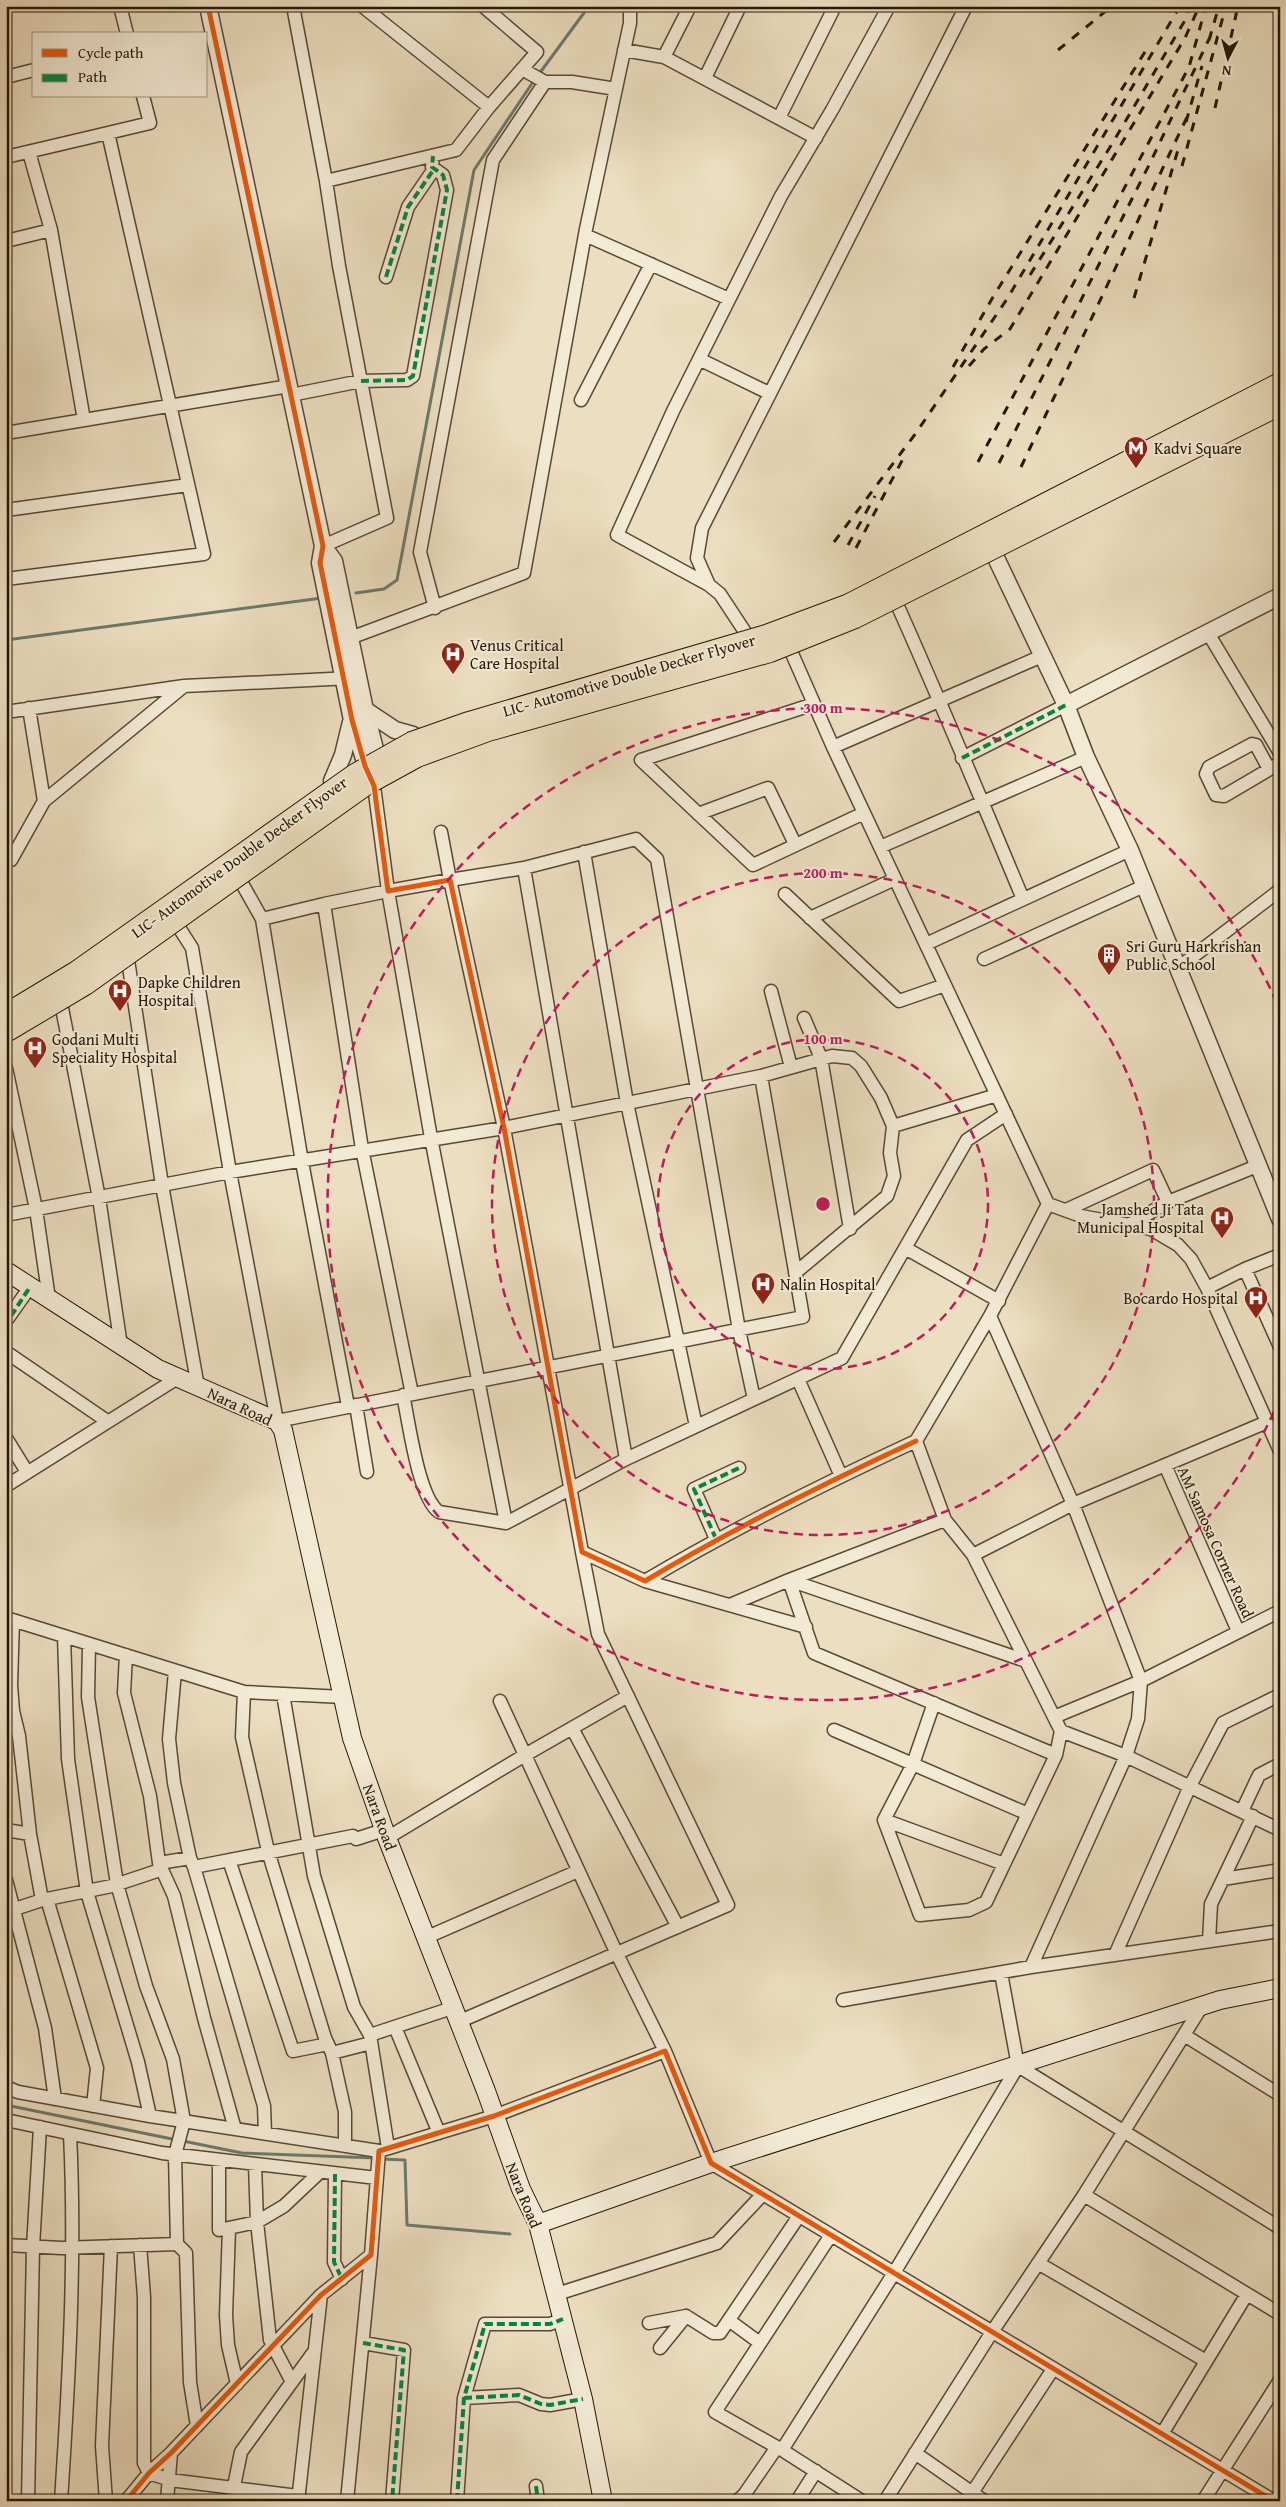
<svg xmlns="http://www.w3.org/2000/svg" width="1286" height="2507" viewBox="0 0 1286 2507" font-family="'Gentium Book Plus',serif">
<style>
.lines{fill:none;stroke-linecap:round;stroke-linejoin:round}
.stream{stroke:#6b7a6c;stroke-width:3}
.minor-casing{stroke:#574935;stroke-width:15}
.tertiary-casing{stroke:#574935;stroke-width:19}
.secondary-casing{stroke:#251707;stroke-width:20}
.minor{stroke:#f3ead6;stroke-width:12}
.tertiary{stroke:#f3ead6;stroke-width:16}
.secondary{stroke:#f3ead6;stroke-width:18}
.rail{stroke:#251707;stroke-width:3;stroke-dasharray:9 9;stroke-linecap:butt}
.primary-bridge-casing{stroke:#251707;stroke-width:22;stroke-linecap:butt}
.primary-bridge{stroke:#ecdec0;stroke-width:20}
.quiet{stroke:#00873e;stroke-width:4;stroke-dasharray:8 4;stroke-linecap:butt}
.cycleway-casing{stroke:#f3ead6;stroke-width:8}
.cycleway{stroke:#e8590c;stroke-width:5}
.ring{fill:none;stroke:#c2185b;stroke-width:2.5;stroke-dasharray:9 6}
.labels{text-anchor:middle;stroke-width:4;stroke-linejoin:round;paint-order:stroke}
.poi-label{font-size:16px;fill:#251707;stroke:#f3ead6;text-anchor:start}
.street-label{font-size:16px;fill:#251707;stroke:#f3ead6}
.centre{fill:#c2185b;stroke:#f3ead6;stroke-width:2.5}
.ring-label{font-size:15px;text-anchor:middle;font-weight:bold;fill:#c2185b;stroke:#f3ead6;stroke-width:4;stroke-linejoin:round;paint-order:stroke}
</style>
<rect width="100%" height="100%" fill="#ecdec0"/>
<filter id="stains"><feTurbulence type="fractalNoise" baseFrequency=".004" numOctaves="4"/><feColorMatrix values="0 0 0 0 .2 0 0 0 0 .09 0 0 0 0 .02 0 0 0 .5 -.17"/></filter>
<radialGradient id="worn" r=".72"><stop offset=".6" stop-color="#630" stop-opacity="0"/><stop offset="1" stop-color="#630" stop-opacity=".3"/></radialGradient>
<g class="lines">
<path class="stream" d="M539,74L589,6
M356,593L384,589L397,580L474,170L535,79
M6,640L322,598
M6,2105L177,2140
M183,2141L242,2153L376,2158
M382,2159L405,2160L407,2225L510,2234"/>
<g class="minor-casing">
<path id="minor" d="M120,6L127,34
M293,6L326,181L456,150L489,107L362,6
M483,6L537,52L489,107
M624,50L664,57L816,138
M664,57L690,6
M522,69L545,82
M6,77L34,70
M705,78L740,6
M779,118L835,6
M108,133L150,123L143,96
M29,152L51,230
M6,157L108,133L204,554L6,579
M585,235L729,299
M6,241L51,230L84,420L6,433
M386,277L408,207L434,169
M699,359L769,393
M291,395L361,381L407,380L413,376L447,190L443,175L432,167L433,156
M581,400L651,264
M84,420L289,386
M6,510L188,485
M323,546L387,518L339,266L326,181
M709,585L617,535L673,411L781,196L832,110L889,6
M896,602C940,700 981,799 1023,899
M435,608L420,552L493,160L545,82H572L616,89
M1208,633L1280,753
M747,635L720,594L709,585L697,558L702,528L966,6
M350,638L524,573L586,229L630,23V6
M790,649L833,747L1048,1204
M814,704L641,760L753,865L864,813
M29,708L44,801
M6,712L184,686L351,678
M833,747L1042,656
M962,758L1066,705
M1269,769L1256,745L1252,744L1209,767L1206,774L1216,795L1224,796L1280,763
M374,786L388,891L450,880L504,1128L582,1552L645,1581C732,1529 823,1484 916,1441
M698,814L768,788L795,844
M441,832L450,880L524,868L626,1459L842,1358L967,1140L1006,1114
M880,847L1086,757
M584,852L627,1103L696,1426
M11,860L44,801L184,686
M524,868L636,839L657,859L739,1330L754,1399
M240,880L262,919L302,1162L348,1406
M785,894L899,1001L945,985
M324,904L388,891L431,1138L506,1523L626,1459
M171,915L192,948L230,1172L277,1421L803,1317L761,1076
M810,918L895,879
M262,919L324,904L362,1149L412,1394
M926,944L1130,850
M984,959L1144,886
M128,960L162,1185L198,1387
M1178,968L1280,890
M771,991L791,1067
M61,1003L99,1198L121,1346
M804,1018L821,1058L850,1229
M6,1068L36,1209L49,1299
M1168,1202L1257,1166
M1066,1210L1153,1170L1168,1202L1129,1225
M6,1215L230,1172L504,1128L761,1076L832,1056L852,1058L861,1066L881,1098L893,1126L997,1095
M905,1248L999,1301
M1245,1269L1280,1255
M795,1273L887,1196L894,1176L890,1153L893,1126
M1207,1288L1280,1451
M990,1316L916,1441L945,1520L973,1555L1061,1731L1126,1756L1280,1830
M6,1321L30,1287
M6,1352L107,1421
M798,1379L841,1476
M403,1395C409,1422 418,1497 439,1512L506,1523
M356,1405L367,1472
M6,1438L27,1472
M1165,1465L1238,1631
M6,1486L176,1379
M945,1520L789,1580L1026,1661
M716,1539L694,1489L739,1468
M973,1555L1073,1504L1267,1422
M645,1581L806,1627
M730,1605L789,1580L814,1653L1056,1755
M6,1618L244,1692L343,1697
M13,1620L11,1685L13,1711L19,1736L30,1834L42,1900
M64,1636L68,1759L87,1892L138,2062L150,2116
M126,1655L124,1693L150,1796L159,1863L174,1896L204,2018L235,2129
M175,1671L169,1739L174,1783L190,1858
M244,1692L242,1737L268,1851L325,2038L332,2053L371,2043
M283,1694L314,1876L354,2007L370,2035
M500,1701L617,1954L665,2051
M934,1703L913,1764L884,1820L920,1915L969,1910L986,1902L1056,1755L1061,1731
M1054,1717L1141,1681L1280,1611
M572,1728L678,1927
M834,1730L1028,1814
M1242,1811L1259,1775L1280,1764
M1253,1816L1223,1879L1280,1870
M884,1820L1004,1864
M6,1830L30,1834
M387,1838L525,1755L628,1696
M229,1860L293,2051L328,2044
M194,1867L264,2106L265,2133
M6,1880L45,2028L55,2099
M47,1899L97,2068L93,2106
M6,1912L42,1900L112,1886L160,1870L159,1863L190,1858L194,1867L353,1836L356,1839L384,1830
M425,1938L578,1871
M1209,1941L1211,1904L1223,1879
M1115,1955L1190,1786L1223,1723L1280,1695
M1031,1967L1126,1756L1138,1719L1141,1681L1073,1504L990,1316L1048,1204L1081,1216L1151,1229L1178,1245L1191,1259L1207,1288L1245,1269L1280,1347
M843,2000L1031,1967L1280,1931
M458,2022L728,1905L598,1634L582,1552
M395,2027L439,2133
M1184,2035L1280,2095
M332,2053L345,2112V2146
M1018,2066L1280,2228
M6,2087L18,2092L150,2116L379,2151
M6,2120L162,2153L377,2178
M388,2148L370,2035L452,2008
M219,2160V2230L257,2222L284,2206L320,2172
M255,2164L257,2222L270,2340L292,2382
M335,2174L334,2262L342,2279
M1084,2195L1202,2006
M229,2228L226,2315L228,2345L237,2384
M177,2244L186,2253L190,2382L197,2426
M6,2245L61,2248L177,2244L175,2155L184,2121L173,2059L146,1986L117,1884L88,1697L89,1644
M140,2245L144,2297V2463L149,2473L170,2480L298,2496
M1038,2263L1206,2361
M557,2294L717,2243L763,2194
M730,2321L760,2343
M649,2323L686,2316
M363,2343L404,2350L392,2501
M660,2348L686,2316L713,2333H720L799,2216
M464,2398L519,2395L541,2404L550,2405L583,2399
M1162,2434L1247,2294
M782,2450L715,2412L831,2235
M915,2453L984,2501
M536,2486L538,2501
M972,2493L1053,2369
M28,2501L33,2247L40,2127
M61,2501C69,2379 76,2256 70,2134
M106,2501L102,2446L111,2246
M126,2501L149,2473L171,2453L321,2295L371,2255L379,2151L494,2116L665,2051L711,2163L1274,2501
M167,2501L171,2453
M231,2501L241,2452L313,2353
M298,2501L321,2295
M347,2501L371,2255
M457,2501L464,2398L485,2324H550L563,2319
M737,2501L744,2495L777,2447
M797,2501L816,2471
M862,2501L782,2450L894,2273L1018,2066L1001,1973
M885,2501L992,2332L1084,2195L1280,2314
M1203,2501L1280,2380"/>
</g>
<g class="tertiary-casing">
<path id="tertiary" d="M208,6L323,546L320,563L352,720L370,778
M987,539L1066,705L1086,757L1130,850L1280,1219
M323,546L334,561L365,710L376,753L386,771
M1066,705L1280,596
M365,710L395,730L413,735
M332,781L343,755L351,722"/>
</g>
<g class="secondary-casing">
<path id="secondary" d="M6,1271L158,1369L277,1421L283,1430L352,1738L387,1838L486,2091L521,2189L538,2224L583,2399L603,2501
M538,2224L711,2163L1220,2000L1280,1988"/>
</g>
<use href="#minor" class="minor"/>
<use href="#tertiary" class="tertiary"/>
<use href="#secondary" class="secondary"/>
<path class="rail" d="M1209,40L1219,6
M1058,50L1112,6
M1215,108L1238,6
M1186,122L1202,66
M1182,166L1226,6
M1030,275L1112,144L1184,22L1190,6
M1134,298L1180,143
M969,366L984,349L1010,329L1185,38L1198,9
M953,367L993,297L1148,47
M978,462L1189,67L1206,6
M999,463L1151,161L1211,35
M1021,467L1188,115
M834,542L916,433L1007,299L1180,6
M848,545L875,496
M856,548L905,455
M6,1029L75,987L133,949L337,799L385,769L441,741L514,718L766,648L847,617L1280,399"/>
<g class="primary-bridge-casing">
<path id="primary-bridge" d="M6,1014L77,971L355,774L412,742L469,722L766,635L849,604L1280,383
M6,1032L85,985L366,785L417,757L488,731L770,652L855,618L1280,405"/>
</g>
<use href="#primary-bridge" class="primary-bridge"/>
<path class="quiet" d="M386,277L408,207L434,169
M361,381L407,380L413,376L447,190L443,175L432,167L433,156
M962,758L1066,705
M11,1316L30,1287
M716,1539L694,1489L739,1468
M335,2174L334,2262L342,2279
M363,2343L404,2350L392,2501
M464,2398L519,2395L541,2404L550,2405L583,2399
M536,2486L538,2501
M457,2501L464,2398L485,2324H550L563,2319"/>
<g class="cycleway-casing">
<path id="cycleway" d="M208,6L323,546L320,563L352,720L365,766L374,786L388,891L450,880L504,1128L582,1552L645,1581C732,1529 823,1484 916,1441
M126,2501L149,2473L171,2453L321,2295L371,2255L379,2151L494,2116L665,2051L711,2163L1274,2501"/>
</g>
<use href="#cycleway" class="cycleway"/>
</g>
<g class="ring">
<circle cx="823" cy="1204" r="165"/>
<circle cx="823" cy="1204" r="331"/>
<path d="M1280 1398A496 496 0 1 1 1280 1010"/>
</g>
<defs>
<g id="metro-pin" transform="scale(1.25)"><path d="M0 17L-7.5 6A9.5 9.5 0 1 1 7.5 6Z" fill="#8f2418" stroke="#f3ead6"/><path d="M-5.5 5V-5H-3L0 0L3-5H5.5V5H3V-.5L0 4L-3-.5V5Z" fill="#fff"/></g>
<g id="hospital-pin" transform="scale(1.25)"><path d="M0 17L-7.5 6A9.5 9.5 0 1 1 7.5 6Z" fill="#8f2418" stroke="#f3ead6"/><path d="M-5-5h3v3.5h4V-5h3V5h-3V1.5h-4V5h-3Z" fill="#fff"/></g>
<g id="building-pin" transform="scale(1.25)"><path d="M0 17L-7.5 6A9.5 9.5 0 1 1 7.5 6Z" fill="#8f2418" stroke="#f3ead6"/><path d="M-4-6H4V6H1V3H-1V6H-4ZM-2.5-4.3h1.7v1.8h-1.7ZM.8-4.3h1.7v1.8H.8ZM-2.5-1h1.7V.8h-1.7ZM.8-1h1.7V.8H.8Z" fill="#fff"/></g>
</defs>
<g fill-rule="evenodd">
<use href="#metro-pin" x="1136" y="448"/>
<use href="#hospital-pin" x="453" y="654"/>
<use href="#building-pin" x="1109" y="955"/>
<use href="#hospital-pin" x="120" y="991"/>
<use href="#hospital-pin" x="35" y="1048"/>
<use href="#hospital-pin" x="1222" y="1218"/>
<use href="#hospital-pin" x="763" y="1284"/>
<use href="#hospital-pin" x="1256" y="1298"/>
</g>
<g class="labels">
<g class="poi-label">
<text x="1154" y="454">Kadvi Square</text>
<text x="470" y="651">Venus Critical<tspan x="470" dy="18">Care Hospital</tspan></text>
<text x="1126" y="952">Sri Guru Harkrishan<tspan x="1126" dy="18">Public School</tspan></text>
<text x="138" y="988">Dapke Children<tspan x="138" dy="18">Hospital</tspan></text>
<text x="52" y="1045">Godani Multi<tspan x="52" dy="18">Speciality Hospital</tspan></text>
<text x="1204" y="1215" text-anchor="end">Jamshed Ji Tata<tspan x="1204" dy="18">Municipal Hospital</tspan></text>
<text x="780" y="1290">Nalin Hospital</text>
<text x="1238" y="1304" text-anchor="end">Bocardo Hospital</text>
</g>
<g class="street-label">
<text transform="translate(629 675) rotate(-16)" y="6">LIC- Automotive Double Decker Flyover</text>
<text transform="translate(239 857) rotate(-36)" y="6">LIC- Automotive Double Decker Flyover</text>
<text transform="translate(240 1406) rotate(25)" y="6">Nara Road</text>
<text transform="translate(1216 1542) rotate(66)" y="6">AM Samosa Corner Road</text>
<text transform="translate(380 1817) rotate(70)" y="6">Nara Road</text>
<text transform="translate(524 2195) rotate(68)" y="6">Nara Road</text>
</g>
</g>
<circle cx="823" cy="1204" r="8" class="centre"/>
<g class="ring-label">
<text x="823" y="713">300 m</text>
<text x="823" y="878">200 m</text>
<text x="823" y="1044">100 m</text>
</g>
<rect width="1286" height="2507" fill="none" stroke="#ecdec0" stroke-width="25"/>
<rect x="8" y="8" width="1271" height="2492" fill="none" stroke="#251707" stroke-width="2.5"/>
<rect x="12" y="12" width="1261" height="2482" fill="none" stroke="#251707"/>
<rect x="32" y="32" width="175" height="65" fill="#f3ead6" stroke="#a19683"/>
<rect x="42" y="49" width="25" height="8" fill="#e8590c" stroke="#a19683"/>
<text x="78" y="58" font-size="15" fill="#251707">Cycle path</text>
<rect x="42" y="74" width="25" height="8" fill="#00873e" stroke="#a19683"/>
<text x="78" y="82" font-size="15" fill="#251707">Path</text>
<g transform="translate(1228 58) rotate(186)" stroke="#f3ead6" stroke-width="4" paint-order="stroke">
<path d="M0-4L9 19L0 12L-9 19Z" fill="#251707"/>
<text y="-8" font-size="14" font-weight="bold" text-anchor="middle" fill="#251707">N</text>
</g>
<rect width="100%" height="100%" filter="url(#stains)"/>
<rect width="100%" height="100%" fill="url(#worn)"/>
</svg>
